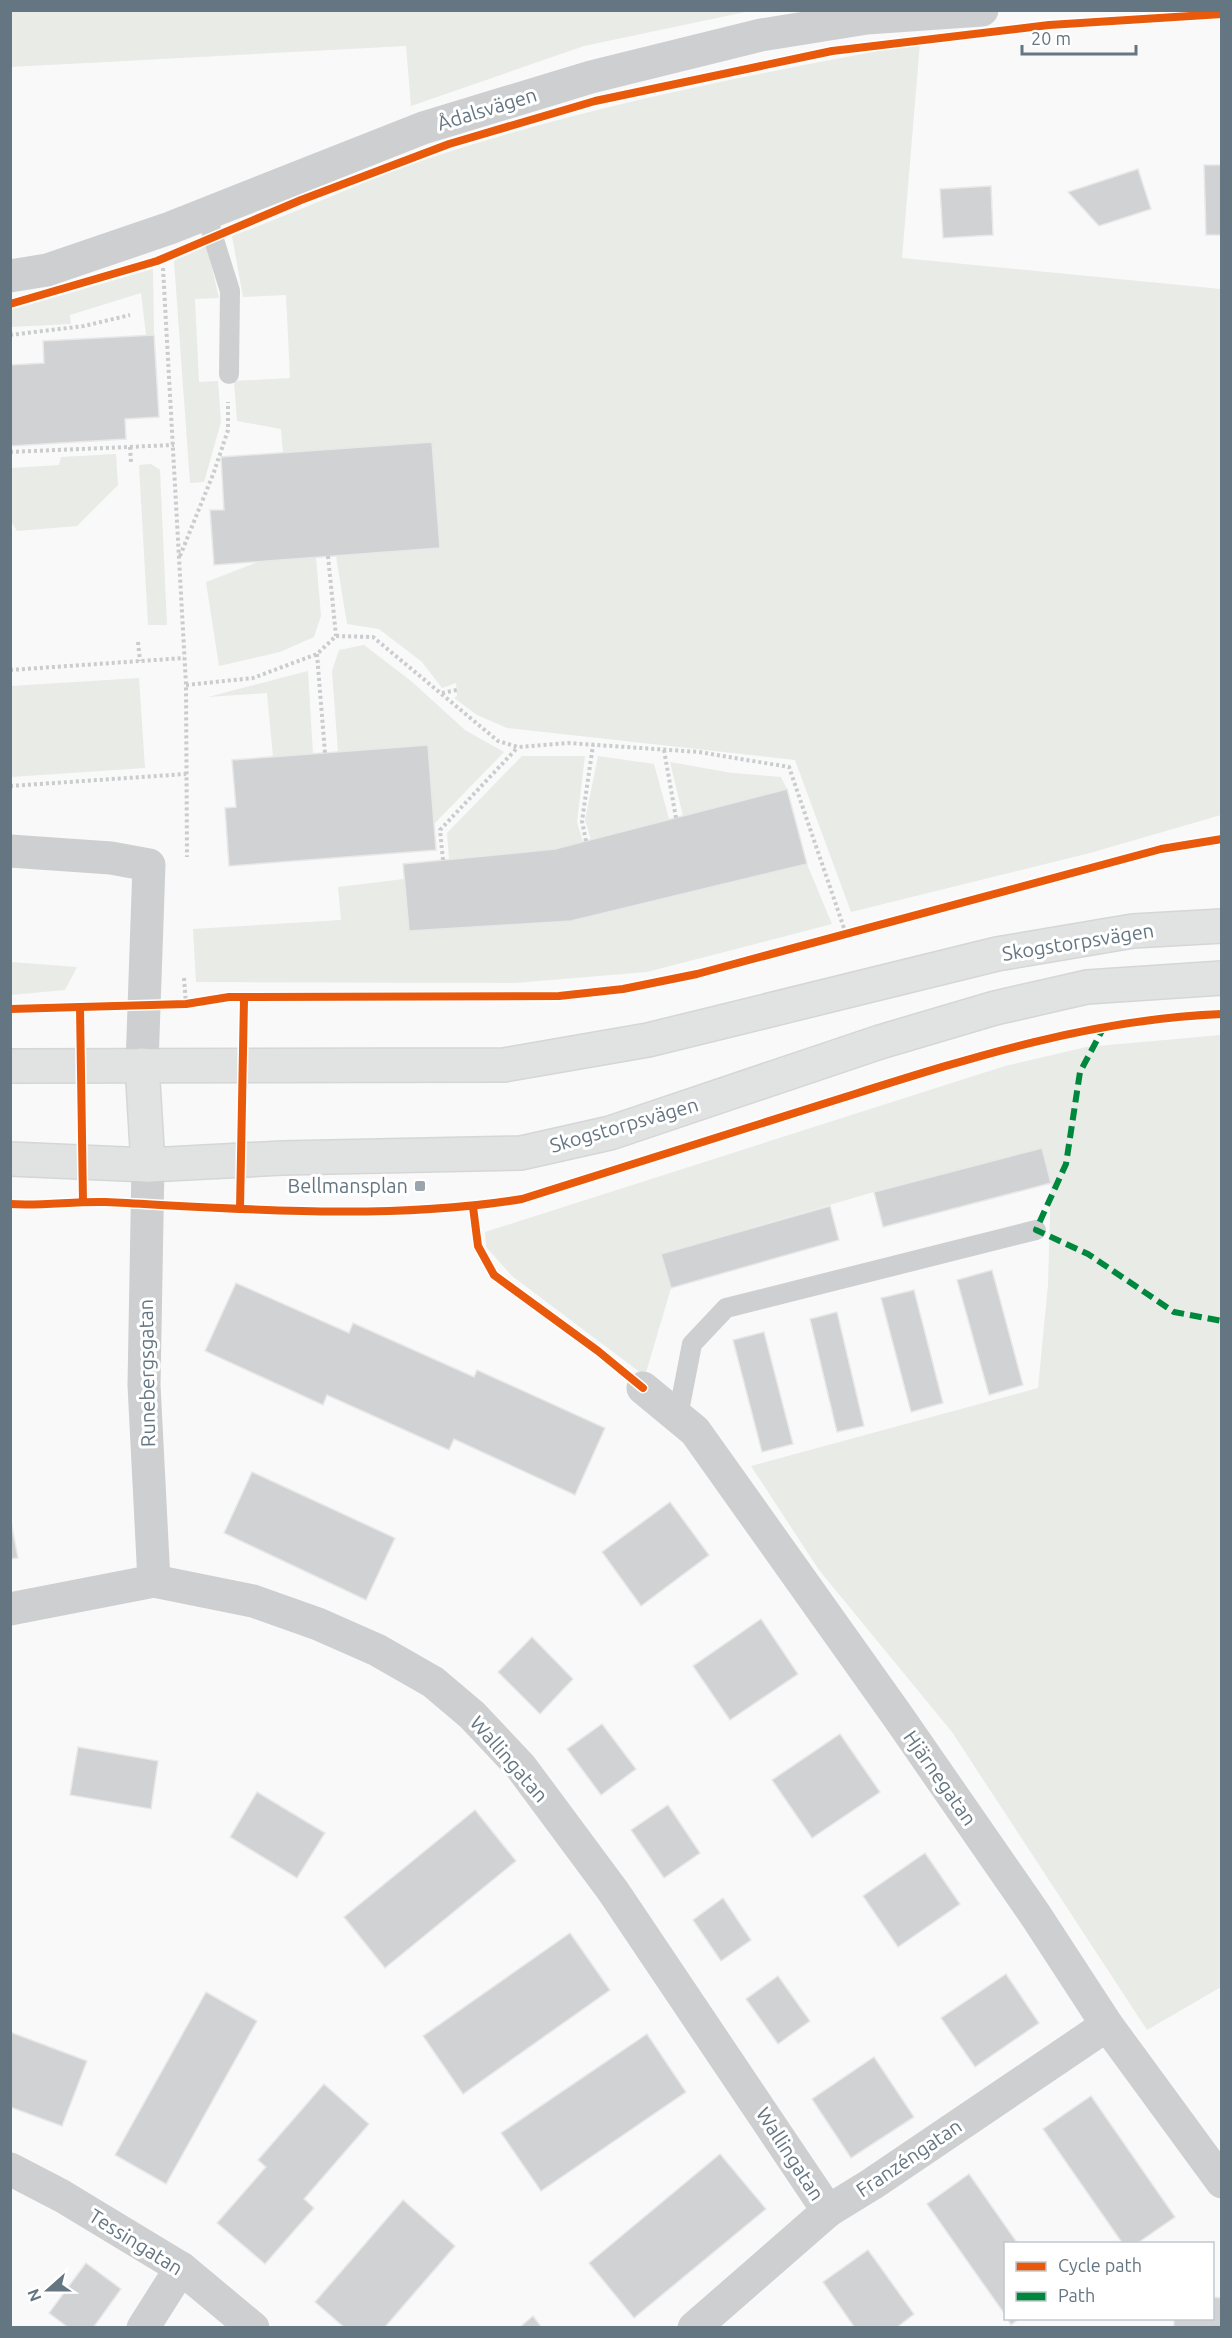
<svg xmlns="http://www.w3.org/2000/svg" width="1232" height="2338" viewBox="0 0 1232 2338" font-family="Ubuntu,sans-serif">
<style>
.green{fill:#e8ebe6}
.building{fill:#d0d2d3;stroke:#e8e8e8;stroke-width:1.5}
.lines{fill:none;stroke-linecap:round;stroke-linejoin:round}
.secondary-casing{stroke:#d5d6d7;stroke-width:36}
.path{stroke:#cbcccd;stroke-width:4;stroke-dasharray:3 3;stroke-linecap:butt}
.lane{stroke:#cecfd0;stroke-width:20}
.street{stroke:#cecfd0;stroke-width:33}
.secondary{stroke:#e1e2e2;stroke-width:33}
.quiet{stroke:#00873e;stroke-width:6;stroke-dasharray:12 6;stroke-linecap:butt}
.cycleway-casing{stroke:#fff;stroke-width:11}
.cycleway{stroke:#e8590c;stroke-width:8}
.poi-dot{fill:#99a4ac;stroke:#fff;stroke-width:2}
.labels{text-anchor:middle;stroke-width:6;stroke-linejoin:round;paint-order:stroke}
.street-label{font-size:20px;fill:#657683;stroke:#fff}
.poi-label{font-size:20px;fill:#657683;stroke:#fff;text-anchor:end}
</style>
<rect width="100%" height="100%" fill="#f9f9f9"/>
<g class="green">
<polygon points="11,11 27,10 750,11 584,46 411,106 406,46 11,67"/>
<path d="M 920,43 L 902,258 L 1221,289 L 1221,815 L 1090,853 L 851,912 L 795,760 L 507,728 L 477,715 L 454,698 L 457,696 L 456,683 L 442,688 L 422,662 L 379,629 L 347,624 L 336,556 L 440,548 L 283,453 L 281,429 L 237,421 L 234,381 L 290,378 L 286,295 L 243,297 L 232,236 C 298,212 363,181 430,158 C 589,105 755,74 920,43 Z"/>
<polygon points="207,246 219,298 195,299 199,382 218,381 221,422 204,482 190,483 174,261"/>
<polygon points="153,269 154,335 146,335 141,293 70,315 71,324 11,327 11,310"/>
<polygon points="116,454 118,485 77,526 17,531 11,521 11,468 59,465 61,457"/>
<polygon points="151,464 160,470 167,625 148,625 139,465"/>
<polygon points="316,557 321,616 314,637 280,652 219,666 206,582 258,562"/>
<polygon points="364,645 411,681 465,730 504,752 434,824 428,745 338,752 332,671 339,650"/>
<polygon points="308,671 313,754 273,757 267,693 208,697"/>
<polygon points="139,678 145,768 11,777 11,686"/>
<polygon points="522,756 585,756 577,822 583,842 555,849 449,859 447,833"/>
<polygon points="598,756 654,764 669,819 591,840 585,820"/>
<polygon points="670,762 732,773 781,777 787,789 683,816"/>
<polygon points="807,864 832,924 647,972 515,983 196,982 193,929 341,920 338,887 404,879 409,931 571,921"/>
<polygon points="11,962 77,967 65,990 11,995"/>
<polygon points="1221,1035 1221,1987 1147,2030 952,1732 819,1570 751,1466 1038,1388 1048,1285 1051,1183 1042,1149 874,1192 661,1254 671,1288 645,1376 512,1276 486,1247 485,1232 1005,1066 1086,1047"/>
</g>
<g class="building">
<polygon points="1204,165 1222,165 1222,235 1206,235"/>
<polygon points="1138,169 1151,209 1099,226 1068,192"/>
<polygon points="991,186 993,235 943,238 940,189"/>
<polygon points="154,335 159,417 125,419 126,439 10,446 10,365 44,363 43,341"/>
<polygon points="432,442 440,548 214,565 210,510 224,510 221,457"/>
<polygon points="428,745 436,850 229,866 225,808 236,807 232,760"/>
<polygon points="787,789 807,864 571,921 409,931 403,864 555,849"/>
<polygon points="1042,1148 1051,1183 883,1227 874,1192"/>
<polygon points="830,1206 839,1240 671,1288 661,1254"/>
<polygon points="992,1270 1023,1385 989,1395 957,1280"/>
<polygon points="236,1283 349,1333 353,1323 474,1377 477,1370 605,1428 575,1495 454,1439 449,1450 327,1395 323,1405 205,1351"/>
<polygon points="914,1290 943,1403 911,1412 881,1298"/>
<polygon points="837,1312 864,1426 837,1432 810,1319"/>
<polygon points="764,1332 793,1444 762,1452 733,1340"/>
<polygon points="252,1472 395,1538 366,1600 224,1533"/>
<polygon points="670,1502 709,1555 641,1606 602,1552"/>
<polygon points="10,1517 18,1558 10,1559"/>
<polygon points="761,1619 798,1674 730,1720 693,1666"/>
<polygon points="532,1637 573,1679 540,1714 498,1672"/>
<polygon points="602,1724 636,1769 601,1795 567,1749"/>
<polygon points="840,1734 880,1792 812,1838 772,1780"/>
<polygon points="78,1747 158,1761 151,1809 70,1795"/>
<polygon points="257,1792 325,1833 297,1878 230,1837"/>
<polygon points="668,1805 700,1853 664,1878 631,1830"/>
<polygon points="475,1810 516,1861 385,1968 344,1917"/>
<polygon points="925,1853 960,1904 898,1947 863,1896"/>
<polygon points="723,1898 751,1940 721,1961 693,1920"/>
<polygon points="570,1933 610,1990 463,2094 423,2036"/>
<polygon points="1006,1974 1039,2023 975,2067 941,2018"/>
<polygon points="778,1976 810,2021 778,2044 746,1999"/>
<polygon points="206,1992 257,2021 166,2184 115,2155"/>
<polygon points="10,2032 87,2061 62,2126 10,2107"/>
<polygon points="647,2034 686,2092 541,2191 501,2133"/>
<polygon points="874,2057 914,2117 851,2158 812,2099"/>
<polygon points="324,2084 369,2124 304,2199 314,2208 265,2264 217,2223 266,2167 258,2160"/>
<polygon points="1091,2096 1175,2217 1136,2244 1123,2244 1043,2129"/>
<polygon points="720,2154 766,2209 634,2318 589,2263"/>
<polygon points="969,2174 1018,2244 1006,2244 1006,2316 927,2204"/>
<polygon points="403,2200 455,2246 384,2328 345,2328 315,2302"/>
<polygon points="868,2250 914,2314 896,2328 855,2328 823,2282"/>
<polygon points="86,2263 121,2289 93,2328 69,2328 49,2313"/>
<polygon points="1212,2297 1222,2298 1222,2328 1174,2328 1174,2318 1212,2318"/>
<polygon points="533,2316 542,2328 519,2328"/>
<polygon points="1007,2318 1020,2318 1011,2325"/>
</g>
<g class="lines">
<defs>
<g id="secondary">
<polyline points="142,1065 148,1165"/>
<polyline points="10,1066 504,1065 648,1040 997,954 1133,931 1222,926"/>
<polyline points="10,1159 148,1165 282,1158 521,1153 610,1133 880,1042 995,1008 1087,987 1222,978"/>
</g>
</defs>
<use href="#secondary" class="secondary-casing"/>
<g class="path">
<polyline points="163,268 186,685 187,857"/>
<polyline points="10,335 84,326 130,315"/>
<polyline points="130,447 131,463"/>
<polyline points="10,452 174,445"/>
<polyline points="180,556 214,472 228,430 228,402"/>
<polyline points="328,556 336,636"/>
<polyline points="138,642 140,661"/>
<polyline points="317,654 325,753"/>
<polyline points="10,670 184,658"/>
<polyline points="186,685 253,678 317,654 336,636 373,637 498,741 518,747 568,743 699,752 789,767 846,934"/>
<polyline points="442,693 457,690"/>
<polyline points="664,750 676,818"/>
<polyline points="10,786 186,774"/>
<polyline points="586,841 582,821 593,745"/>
<polyline points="443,860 440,830 518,747"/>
<polyline points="184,978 186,1004"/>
</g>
<g class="lane">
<polyline points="206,214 230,291 229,374"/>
<polyline points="678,1416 692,1344 726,1308 1036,1230"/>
</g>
<g class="street">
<polyline points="10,276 47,270 170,228 423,128 591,77 761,35 867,18 982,10"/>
<polyline points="10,851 111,858 149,865 142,1065"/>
<polyline points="148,1165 144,1385 154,1581"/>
<polyline points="643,1388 695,1431 899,1718 1036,1916 1107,2025 1222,2182"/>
<polyline points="10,1609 154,1581 253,1601 318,1624 377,1650 433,1682 472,1715 521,1767 613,1891 828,2211"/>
<polyline points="10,2169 62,2196 181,2268 253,2328"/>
<polyline points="143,2328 181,2268"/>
<polyline points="694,2328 828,2211 872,2184 1107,2025"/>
</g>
<use href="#secondary" class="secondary"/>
<polyline class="quiet" points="1105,1025 1080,1072 1066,1164 1036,1230 1088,1254 1174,1312 1222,1321"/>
<defs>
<g id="cycleway">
<polyline points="10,304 157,261 301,200 449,144 595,101 832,51 1049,25 1222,14"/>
<polyline points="80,1007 83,1202"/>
<polyline points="10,1009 186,1004 229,997 559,996 623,989 697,974 1161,849 1222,839"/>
<path d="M 10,1204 C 43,1206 74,1201 106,1202 C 243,1209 386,1221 522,1199 C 628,1165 735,1132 842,1098 C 966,1059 1090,1019 1222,1014"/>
<polyline points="473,1207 478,1246 494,1275 598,1351 643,1388"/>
<polyline points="240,1209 244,998"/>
</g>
</defs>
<use href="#cycleway" class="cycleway-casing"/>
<use href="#cycleway" class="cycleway"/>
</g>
<rect class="poi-dot" x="414" y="1180" width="12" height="12" rx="3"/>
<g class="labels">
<g class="street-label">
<text transform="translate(487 109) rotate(-17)" y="7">Ådalsvägen</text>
<text transform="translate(1078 942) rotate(-9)" y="7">Skogstorpsvägen</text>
<text transform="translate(624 1125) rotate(-16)" y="7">Skogstorpsvägen</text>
<text transform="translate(147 1373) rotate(-91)" y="7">Runebergsgatan</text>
<text transform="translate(509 1759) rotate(49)" y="7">Wallingatan</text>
<text transform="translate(940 1778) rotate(55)" y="7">Hjärnegatan</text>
<text transform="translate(790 2154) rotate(57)" y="7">Wallingatan</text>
<text transform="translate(909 2158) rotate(-34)" y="7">Franzéngatan</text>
<text transform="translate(136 2242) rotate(32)" y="7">Tessingatan</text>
</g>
<g class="poi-label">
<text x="408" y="1193">Bellmansplan</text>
</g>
</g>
<rect width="1232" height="2338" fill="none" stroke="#657683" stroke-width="24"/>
<rect x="1004" y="2242" width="210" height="78" fill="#ffffff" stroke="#c1c8cd" stroke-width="1.5"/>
<rect x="1016" y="2262" width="30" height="9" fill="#e8590c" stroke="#c1c8cd" stroke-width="1.5"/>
<text x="1058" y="2272" font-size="18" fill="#657683">Cycle path</text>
<rect x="1016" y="2292" width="30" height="9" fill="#00873e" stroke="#c1c8cd" stroke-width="1.5"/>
<text x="1058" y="2302" font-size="18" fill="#657683">Path</text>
<g transform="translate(48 2290) rotate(249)" stroke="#ffffff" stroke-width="4.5" paint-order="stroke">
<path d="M0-4.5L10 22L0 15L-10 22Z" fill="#657683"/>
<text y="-9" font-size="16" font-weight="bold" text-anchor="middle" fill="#657683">N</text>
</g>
<path d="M1022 45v9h114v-9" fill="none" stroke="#657683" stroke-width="3"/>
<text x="1031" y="45" font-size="18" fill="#657683" stroke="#ffffff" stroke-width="4.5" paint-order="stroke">20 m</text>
</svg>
